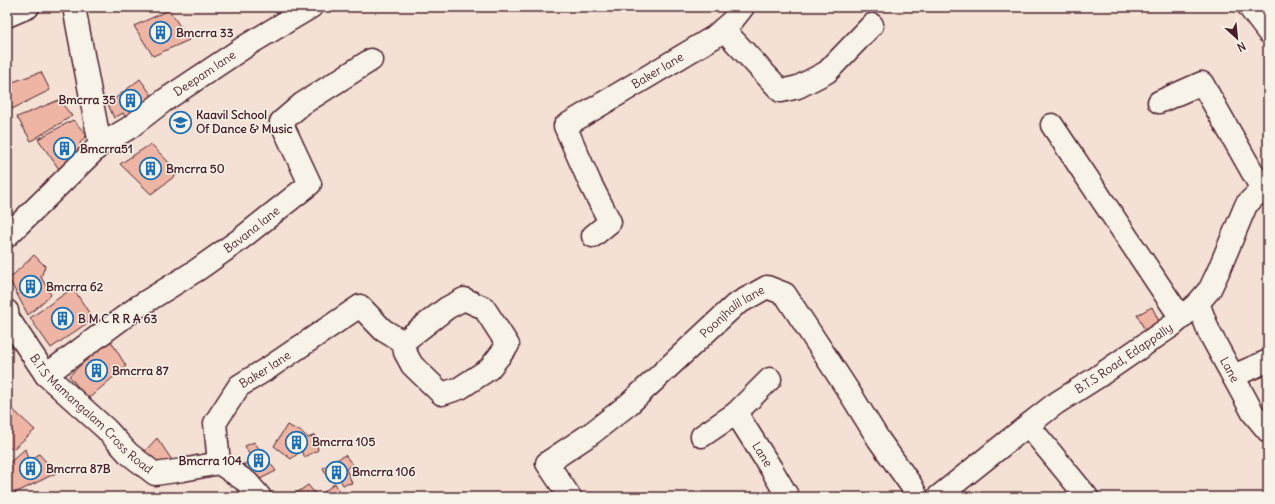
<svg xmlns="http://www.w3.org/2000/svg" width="1275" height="504" viewBox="0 0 1275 504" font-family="Delius,sans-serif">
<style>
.building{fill:#eeb5a5;stroke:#4a1f2b}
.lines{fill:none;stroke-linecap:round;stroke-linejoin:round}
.minor-casing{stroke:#4a1f2b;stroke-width:25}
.minor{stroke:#f7f3e8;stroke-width:22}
.labels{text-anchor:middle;stroke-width:3;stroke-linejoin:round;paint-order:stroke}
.poi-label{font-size:12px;font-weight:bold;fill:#4a1f2b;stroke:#f7f3e8;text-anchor:start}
.street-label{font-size:12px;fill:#4a1f2b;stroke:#f7f3e8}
</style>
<rect width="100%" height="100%" fill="#f4e0d4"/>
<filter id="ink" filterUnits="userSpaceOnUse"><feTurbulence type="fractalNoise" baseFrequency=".025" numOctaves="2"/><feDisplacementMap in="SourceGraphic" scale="8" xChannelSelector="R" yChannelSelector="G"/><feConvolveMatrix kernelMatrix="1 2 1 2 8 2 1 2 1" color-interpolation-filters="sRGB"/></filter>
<g filter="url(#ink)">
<g class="building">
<polygon points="169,10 189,40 153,56 134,26"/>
<polygon points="41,72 50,90 12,109 7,102 7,84"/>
<polygon points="140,79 153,97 129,123 123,113 114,118 108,104"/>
<polygon points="59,100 72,116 31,141 17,117"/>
<polygon points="73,120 87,135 80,143 86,155 61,172 38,139"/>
<polygon points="151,144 179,173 151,194 120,164"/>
<polygon points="34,255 45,266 41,277 51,295 28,315 9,279"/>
<polygon points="73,288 93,319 51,348 30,318"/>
<polygon points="1152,307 1163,329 1149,338 1137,315"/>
<polygon points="109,338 126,366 88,399 69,376"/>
<polygon points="9,406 35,430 13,449 7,447 7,407"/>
<polygon points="287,425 302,432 308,438 315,435 318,450 305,457 301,451 291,459 274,446"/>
<polygon points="157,438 172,460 158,468 145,451"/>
<polygon points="254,442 276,471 260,479 242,476 232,466 245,464 251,458 245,446"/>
<polygon points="25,449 29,462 39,454 56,473 7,497 7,465"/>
<polygon points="345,455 352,464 346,469 352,483 343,485 337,474 330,481 323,468"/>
<polygon points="335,483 342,497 326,497 323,493"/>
<polygon points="308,485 318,497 297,497 295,494"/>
</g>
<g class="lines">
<defs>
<g id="minor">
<polyline points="1249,7 1268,32"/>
<polyline points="7,16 28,7"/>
<polyline points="723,29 781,91 798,87 827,72 872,25"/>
<polyline points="1159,102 1202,83 1262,189"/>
<polyline points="1052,125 1181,318"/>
<path id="s1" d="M 100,145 L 129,128 L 165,100 L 249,44 L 311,7"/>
<polyline points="7,236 100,145 74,7"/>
<path id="s2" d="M 593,236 L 610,222 L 590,183 L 565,126 L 714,37 L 732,21 L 743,7"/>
<path id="s3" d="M 1198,303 L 1209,332 L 1253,413 L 1268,431"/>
<path id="s4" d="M 7,311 L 8,318 L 46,375 L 106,429 L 128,453 L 155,474 L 183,470 L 219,463 L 247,482 L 260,497"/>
<path id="s5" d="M 46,375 L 139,306 L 197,270 L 238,241 L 310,184 L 281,122 L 302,104 L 371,60"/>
<polyline points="1233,376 1268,361"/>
<path id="s6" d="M 736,413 L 772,470 L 788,497"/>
<polyline points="1028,425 1087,497"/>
<polyline points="702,436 736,413 770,379"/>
<path id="s7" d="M 219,463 L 215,423 L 239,386 L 270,367 L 360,306 L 383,330 L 403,342 L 447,308 L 464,299 L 484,308 L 508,345 L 489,369 L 460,388 L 442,394 L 412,365 L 405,352 L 403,342"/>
<path id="s8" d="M 570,497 L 547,463 L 592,433 L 629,404 L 735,305 L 767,287 L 785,294 L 853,398 L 879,440 L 911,485 L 917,497"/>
<path id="s9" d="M 938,497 L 1028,425 L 1055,404 L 1096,378 L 1173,325 L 1198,303 L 1210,289 L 1218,272 L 1246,205 L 1262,189 L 1268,185"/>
</g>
</defs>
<use href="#minor" class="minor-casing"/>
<use href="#minor" class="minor"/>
</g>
</g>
<defs>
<symbol id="building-ring" viewBox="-11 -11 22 22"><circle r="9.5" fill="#f7f3e8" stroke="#1f6fb2" stroke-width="1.5"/><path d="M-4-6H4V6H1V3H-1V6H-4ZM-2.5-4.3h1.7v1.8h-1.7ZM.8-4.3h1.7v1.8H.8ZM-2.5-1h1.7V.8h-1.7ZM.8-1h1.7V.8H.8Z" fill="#1f6fb2"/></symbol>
<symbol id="school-ring" viewBox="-11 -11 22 22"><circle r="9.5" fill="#f7f3e8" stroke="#1f6fb2" stroke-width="1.5"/><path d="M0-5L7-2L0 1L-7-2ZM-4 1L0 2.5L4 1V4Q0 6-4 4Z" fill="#1f6fb2"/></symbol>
</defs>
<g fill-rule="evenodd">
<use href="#building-ring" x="148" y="20" width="25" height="25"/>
<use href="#building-ring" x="118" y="88" width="25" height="25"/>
<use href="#school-ring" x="168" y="110" width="25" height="25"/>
<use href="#building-ring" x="52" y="136" width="25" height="25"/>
<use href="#building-ring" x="138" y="156" width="25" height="25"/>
<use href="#building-ring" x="18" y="274" width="25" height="25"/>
<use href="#building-ring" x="50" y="306" width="25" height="25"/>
<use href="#building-ring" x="84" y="358" width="25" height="25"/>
<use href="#building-ring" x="284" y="430" width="25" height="25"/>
<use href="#building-ring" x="246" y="448" width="25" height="25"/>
<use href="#building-ring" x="18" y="456" width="25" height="25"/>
<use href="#building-ring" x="324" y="460" width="25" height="25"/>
</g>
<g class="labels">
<g class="poi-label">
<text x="176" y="37">Bmcrra 33</text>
<text x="116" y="104" text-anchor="end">Bmcrra 35</text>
<text x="196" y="119">Kaavil School<tspan x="196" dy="14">Of Dance &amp; Music</tspan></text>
<text x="80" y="153">Bmcrra51</text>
<text x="166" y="173">Bmcrra 50</text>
<text x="46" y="291">Bmcrra 62</text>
<text x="78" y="323">B M C R R A 63</text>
<text x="112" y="375">Bmcrra 87</text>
<text x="312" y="446">Bmcrra 105</text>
<text x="242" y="465" text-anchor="end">Bmcrra 104</text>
<text x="46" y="473">Bmcrra 87B</text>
<text x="352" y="476">Bmcrra 106</text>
</g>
<g class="street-label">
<text dy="4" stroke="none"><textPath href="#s2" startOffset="236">Baker lane</textPath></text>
<text dy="4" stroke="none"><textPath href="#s1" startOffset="127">Deepam lane</textPath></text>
<text dy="4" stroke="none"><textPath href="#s5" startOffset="252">Bavana lane</textPath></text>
<text dy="4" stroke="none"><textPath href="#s8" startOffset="281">Poonjhalil lane</textPath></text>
<text dy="4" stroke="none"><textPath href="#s9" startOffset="232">B.T.S Road, Edappally</textPath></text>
<text dy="4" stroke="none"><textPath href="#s3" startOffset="74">Lane</textPath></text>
<text dy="4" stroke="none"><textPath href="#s7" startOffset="115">Baker lane</textPath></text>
<text dy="4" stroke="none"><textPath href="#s4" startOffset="135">B.T.S Mamangalam Cross Road</textPath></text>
<text dy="4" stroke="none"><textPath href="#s6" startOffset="49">Lane</textPath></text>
</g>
</g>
<rect width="1275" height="504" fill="none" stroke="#f7f3e8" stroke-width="24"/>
<rect x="12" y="12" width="1251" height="480" fill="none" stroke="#4a1f2b" stroke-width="1.5" filter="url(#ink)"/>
<g transform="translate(1237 38) rotate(153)" stroke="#f7f3e8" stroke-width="3" paint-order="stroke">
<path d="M0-3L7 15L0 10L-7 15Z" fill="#4a1f2b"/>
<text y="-6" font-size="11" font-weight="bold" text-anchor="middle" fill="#4a1f2b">N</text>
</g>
</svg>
